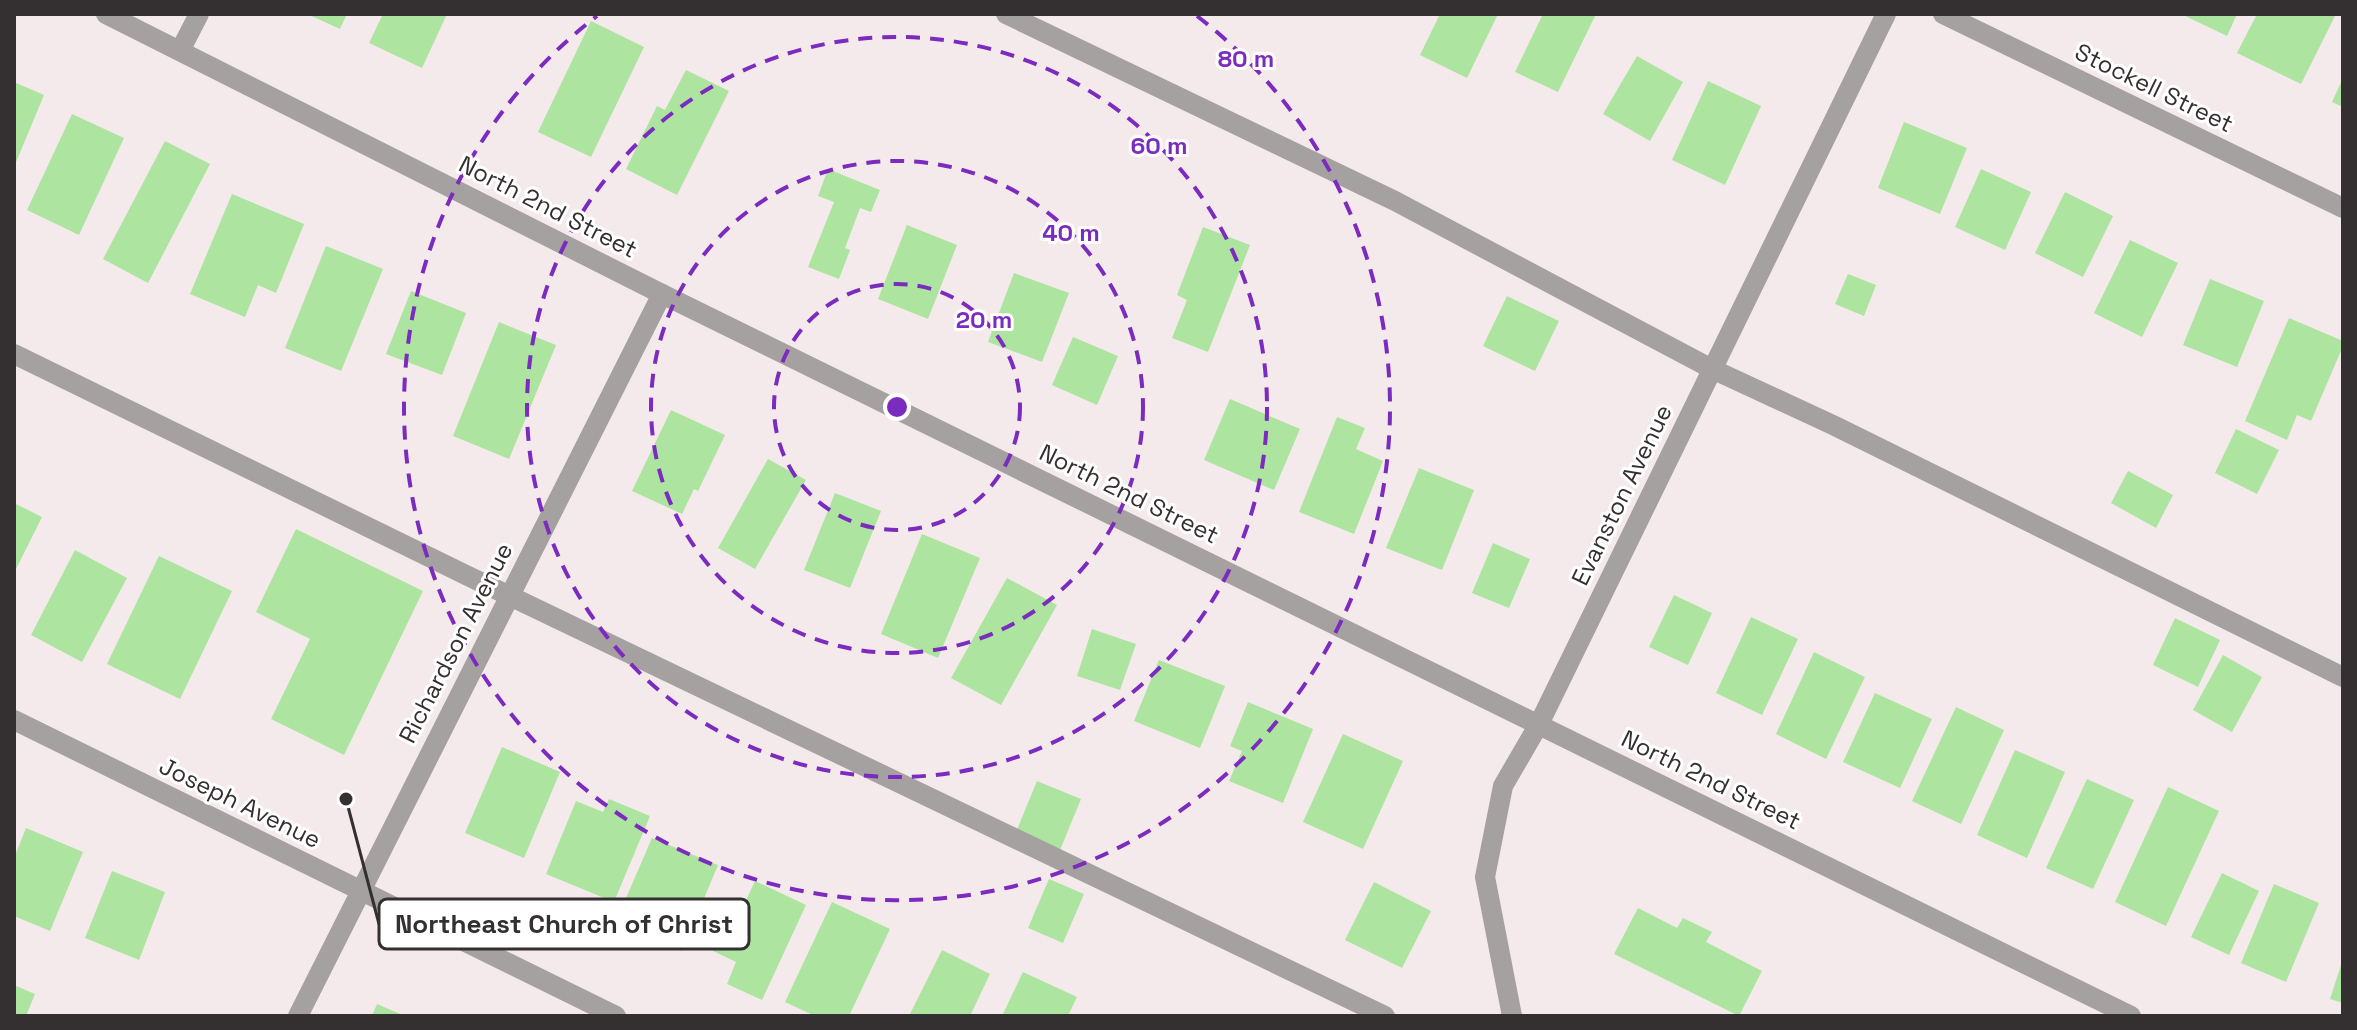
<svg xmlns="http://www.w3.org/2000/svg" width="2357" height="1030" viewBox="0 0 2357 1030" font-family="'Space Grotesk',sans-serif">
<style>
.building{fill:#ade4a0}
.lines{fill:none;stroke-linecap:round;stroke-linejoin:round}
.minor{stroke:#a5a1a1;stroke-width:20}
.ring{fill:none;stroke:#7b2cbf;stroke-width:4;stroke-dasharray:14 10}
.labels{text-anchor:middle;stroke-width:6;stroke-linejoin:round;paint-order:stroke}
.street-label{font-size:24px;fill:#342f30;stroke:#fff}
.centre{fill:#7b2cbf;stroke:#fff;stroke-width:4}
.ring-label{font-size:24px;text-anchor:middle;font-weight:bold;fill:#7b2cbf;stroke:#fff;stroke-width:6;stroke-linejoin:round;paint-order:stroke}
.leader{fill:none;stroke:#342f30;stroke-width:3}
.callout-dot{fill:#342f30;stroke:#fff;stroke-width:3}
.callout{fill:#fff;stroke:#342f30;stroke-width:3}
.callout-label{font-size:26px;text-anchor:middle;font-weight:bold;fill:#342f30}
</style>
<rect width="100%" height="100%" fill="#f5eaeb"/>
<g class="building">
<polygon points="307,14 347,14 340,29"/>
<polygon points="383,14 447,14 422,68 369,43"/>
<polygon points="1440,14 1498,14 1467,78 1420,55"/>
<polygon points="1543,14 1596,14 1558,92 1515,72"/>
<polygon points="2181,14 2237,14 2227,36"/>
<polygon points="2257,14 2336,14 2301,84 2237,53"/>
<polygon points="591,21 644,47 591,157 538,132"/>
<polygon points="1637,56 1683,82 1650,141 1603,114"/>
<polygon points="686,70 729,91 677,195 626,169 657,106 665,110"/>
<polygon points="2343,78 2343,107 2332,102"/>
<polygon points="1708,81 1761,106 1725,185 1672,160"/>
<polygon points="14,82 44,95 14,167"/>
<polygon points="72,114 124,138 79,235 27,210"/>
<polygon points="1904,122 1967,148 1940,214 1878,188"/>
<polygon points="165,141 210,164 148,283 103,259"/>
<polygon points="828,169 880,190 871,212 860,208 845,248 850,250 839,279 808,267 834,202 818,196"/>
<polygon points="1981,169 2031,192 2005,250 1955,227"/>
<polygon points="2065,192 2113,216 2083,277 2035,253"/>
<polygon points="232,194 304,224 276,293 258,285 245,317 190,294"/>
<polygon points="907,225 957,245 928,319 878,299"/>
<polygon points="1203,227 1250,245 1208,352 1172,338 1187,300 1177,295"/>
<polygon points="2130,240 2178,263 2142,337 2094,313"/>
<polygon points="326,246 383,269 341,371 285,348"/>
<polygon points="1014,273 1069,293 1042,362 988,342"/>
<polygon points="1848,274 1876,285 1864,316 1835,304"/>
<polygon points="2210,279 2264,301 2237,367 2183,345"/>
<polygon points="411,291 466,313 442,375 386,354"/>
<polygon points="1507,296 1559,321 1535,371 1483,346"/>
<polygon points="2289,318 2343,341 2343,346 2311,421 2297,415 2287,440 2245,421"/>
<polygon points="499,322 556,345 509,459 453,436"/>
<polygon points="1073,337 1118,356 1097,405 1052,385"/>
<polygon points="1230,399 1300,429 1274,490 1204,460"/>
<polygon points="671,410 725,435 698,491 694,489 682,514 632,491"/>
<polygon points="1337,417 1365,428 1356,449 1383,461 1354,534 1299,512"/>
<polygon points="2236,429 2279,450 2257,494 2215,473"/>
<polygon points="768,459 806,480 755,569 718,548"/>
<polygon points="1419,468 1474,490 1442,570 1386,548"/>
<polygon points="2128,471 2173,495 2156,528 2111,503"/>
<polygon points="835,493 881,511 850,588 804,570"/>
<polygon points="14,503 42,517 14,573"/>
<polygon points="296,529 423,591 344,755 271,719 310,639 256,612"/>
<polygon points="922,534 980,558 938,658 881,634"/>
<polygon points="1493,543 1530,559 1509,608 1472,593"/>
<polygon points="75,550 127,578 82,662 31,635"/>
<polygon points="159,556 232,591 180,699 107,664"/>
<polygon points="1007,578 1057,605 1001,705 951,678"/>
<polygon points="1674,595 1712,613 1688,665 1649,647"/>
<polygon points="1751,617 1798,639 1762,715 1716,693"/>
<polygon points="2175,618 2220,640 2198,687 2153,665"/>
<polygon points="1092,629 1136,644 1120,690 1077,676"/>
<polygon points="1814,652 1865,677 1826,759 1776,734"/>
<polygon points="2223,655 2262,677 2232,732 2193,710"/>
<polygon points="1159,660 1225,686 1200,748 1134,721"/>
<polygon points="1875,693 1932,719 1900,788 1843,762"/>
<polygon points="1248,702 1313,729 1283,803 1229,781 1242,751 1230,746"/>
<polygon points="1956,707 2004,730 1961,824 1912,801"/>
<polygon points="1343,734 1403,761 1363,849 1303,822"/>
<polygon points="502,747 560,772 524,858 465,833"/>
<polygon points="2015,750 2065,772 2027,858 1977,835"/>
<polygon points="2087,779 2134,800 2093,889 2046,868"/>
<polygon points="1037,781 1081,799 1060,850 1016,832"/>
<polygon points="2168,787 2219,811 2166,926 2115,902"/>
<polygon points="609,799 650,816 614,902 546,874 576,801 603,812"/>
<polygon points="26,828 83,852 50,931 14,916 14,858"/>
<polygon points="652,838 718,865 682,951 639,934 647,915 623,905"/>
<polygon points="112,871 165,892 139,960 85,938"/>
<polygon points="2222,873 2259,891 2229,955 2191,937"/>
<polygon points="1049,879 1084,894 1063,943 1028,928"/>
<polygon points="755,881 806,905 762,1000 727,984 736,962 713,951 722,931 730,935"/>
<polygon points="1374,882 1431,911 1402,968 1345,940"/>
<polygon points="2274,884 2319,903 2286,982 2241,963"/>
<polygon points="832,902 890,929 849,1016 815,1016 785,1002"/>
<polygon points="1638,908 1677,928 1683,918 1712,932 1706,942 1762,971 1739,1016 1614,954"/>
<polygon points="942,950 990,974 970,1016 909,1016"/>
<polygon points="2343,959 2343,1003 2330,999"/>
<polygon points="1023,972 1077,997 1068,1016 1002,1016"/>
<polygon points="14,985 35,994 26,1016 14,1016"/>
<polygon points="377,1004 405,1016 372,1016"/>
</g>
<g class="lines">
<g class="minor">
<polyline points="106,14 662,294 2131,1016"/>
<polyline points="1006,14 1395,201 1712,369 1835,426 2343,677"/>
<polyline points="1943,14 2343,208"/>
<polyline points="181,49 199,14"/>
<polyline points="14,354 468,576 1385,1016"/>
<polyline points="14,720 616,1016"/>
<polyline points="298,1016 662,294"/>
<polyline points="1512,1016 1485,877 1503,786 1539,724 1886,14"/>
</g>
</g>
<g class="ring">
<circle cx="897" cy="407" r="123"/>
<circle cx="897" cy="407" r="246"/>
<circle cx="897" cy="407" r="370"/>
<path d="M1197 16A493 493 0 1 1 597 16"/>
</g>
<g class="labels">
<g class="street-label">
<text transform="translate(2154 88) rotate(26)" y="8">Stockell Street</text>
<text transform="translate(548 207) rotate(27)" y="8">North 2nd Street</text>
<text transform="translate(1129 494) rotate(26)" y="8">North 2nd Street</text>
<text transform="translate(1622 495) rotate(-64)" y="8">Evanston Avenue</text>
<text transform="translate(456 643) rotate(-63)" y="8">Richardson Avenue</text>
<text transform="translate(1711 780) rotate(26)" y="8">North 2nd Street</text>
<text transform="translate(240 803) rotate(26)" y="8">Joseph Avenue</text>
</g>
</g>
<circle cx="897" cy="407" r="12" class="centre"/>
<g class="ring-label">
<text x="1246" y="67">80 m</text>
<text x="1159" y="154">60 m</text>
<text x="1071" y="241">40 m</text>
<text x="984" y="328">20 m</text>
</g>
<path class="leader" d="M346 799L379 924"/>
<circle class="callout-dot" cx="346" cy="799" r="8"/>
<rect class="callout" x="379" y="899" width="370" height="50" rx="8"/>
<g class="callout-label">
<text x="564" y="933">Northeast Church of Christ</text>
</g>
<rect width="2357" height="1030" fill="none" stroke="#342f30" stroke-width="32"/>
</svg>
